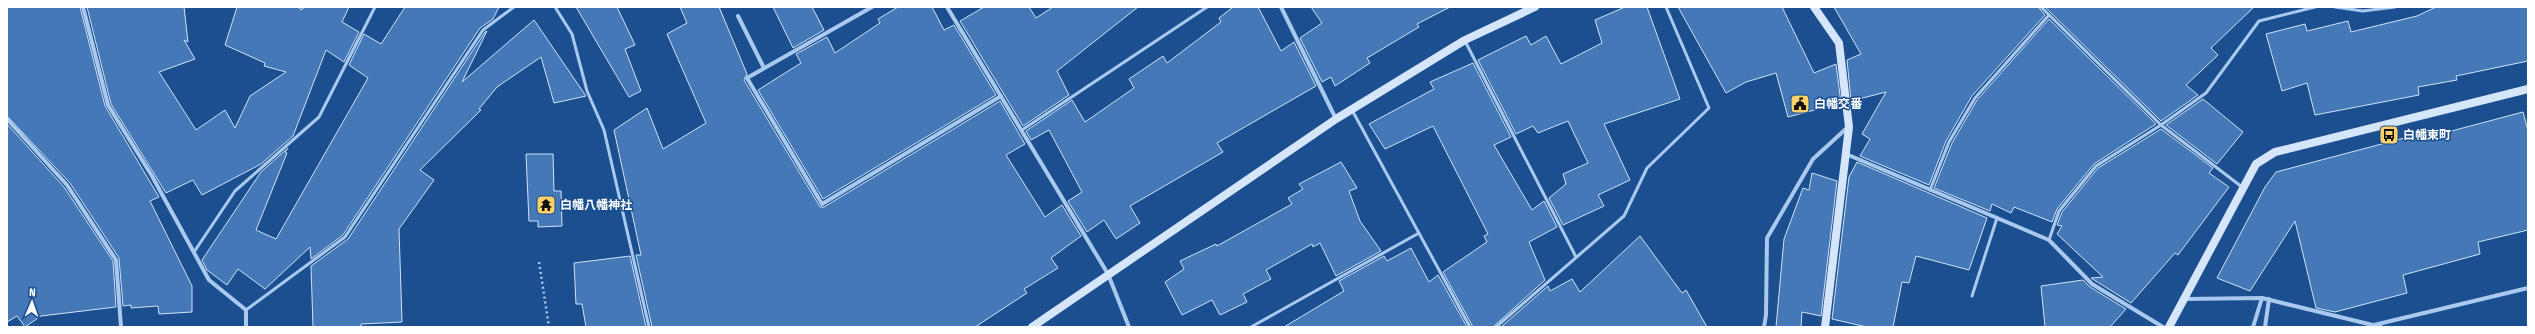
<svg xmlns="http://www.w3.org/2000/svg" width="2535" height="334" viewBox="0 0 2535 334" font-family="'Fira Sans Condensed','Noto Sans JP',sans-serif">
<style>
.building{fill:#4478b7;stroke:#cfe3fa}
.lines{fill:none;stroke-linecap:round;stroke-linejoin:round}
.path{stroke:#a9c9ee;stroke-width:2.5;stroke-dasharray:2 3;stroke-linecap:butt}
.lane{stroke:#a9c9ee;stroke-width:3}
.street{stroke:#a9c9ee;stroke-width:4}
.secondary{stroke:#d6e6fa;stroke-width:8}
.labels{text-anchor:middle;stroke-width:3;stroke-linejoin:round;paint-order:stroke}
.poi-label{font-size:12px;font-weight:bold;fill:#fff;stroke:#1b4f8f;text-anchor:start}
</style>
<rect width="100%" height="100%" fill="#1b4f8f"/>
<g class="building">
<polygon points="7,7 80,7 105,106 159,197 150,201 192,286 192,312 159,314 158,306 131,308 131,305 123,306 119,258 70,183 7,116"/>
<polygon points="87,7 184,7 188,42 184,40 195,59 159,72 196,130 225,110 235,128 250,96 286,72 264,66 265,63 225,45 237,7 298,7 301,10 305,7 349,7 342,22 359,32 344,62 326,50 293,136 261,164 202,195 193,180 166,193 111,104"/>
<polygon points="405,7 499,7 493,19 480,28 343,235 311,259 310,247 265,289 238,269 227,285 207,270 202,260 261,172 288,148 285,152 287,153 256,230 276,239 368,78 349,65 364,34 381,44"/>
<polygon points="576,7 617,7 635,45 625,49 641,91 629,97"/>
<polygon points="680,7 719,7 747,74 744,80 820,207 824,207 1000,101 1025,144 1006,155 1045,217 1062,205 1081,236 1051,258 1058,268 1024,289 1027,293 975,327 652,327 636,255 641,255 614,130 647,108 663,149 706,123 667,34 687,23"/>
<polygon points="773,7 812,7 824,30 793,48"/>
<polygon points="898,7 932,7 944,30 954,25 996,95 823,199 758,90 801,63 796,54 827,37 835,53 880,23 878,19"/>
<polygon points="984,7 1029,7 1036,18 1053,7 1138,7 1057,71 1069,95 1023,126 960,21"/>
<polygon points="1233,7 1258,7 1281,51 1294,42 1316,86 1217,143 1223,152 1130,206 1140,223 1116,239 1104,220 1087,232 1068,201 1082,192 1049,130 1031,140 1026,131 1072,100 1085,122 1134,88 1129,79 1163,56 1167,63 1221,22 1219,18"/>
<polygon points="1311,7 1450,7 1417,24 1419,27 1367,58 1370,63 1335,86 1331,77 1322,82 1300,38 1322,23"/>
<polygon points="1625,7 1647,7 1680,99 1604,124 1630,180 1598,195 1604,206 1563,225 1549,198 1566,184 1563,174 1588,163 1568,121 1538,133 1533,126 1516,134 1478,60 1526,36 1531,45 1546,36 1561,64 1602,43 1595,20"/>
<polygon points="1678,7 1782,7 1814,73 1836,64 1841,103 1788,117 1776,73 1746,82 1726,93"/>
<polygon points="1834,7 2038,7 2045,15 1972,96 1946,141 1929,185 1860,156 1870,139 1862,134 1886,92 1851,101 1847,60 1861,54"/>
<polygon points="2045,7 2254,7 2211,48 2218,55 2186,85 2198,95 2161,121"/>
<polygon points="2436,7 2528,7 2528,61 2456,76 2457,80 2418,87 2419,95 2315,115 2307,83 2282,91 2266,34 2305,24 2307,31 2348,21 2351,32 2417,16"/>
<polygon points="2049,19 2156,124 2094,164 2057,209 2052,222 2014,207 2011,213 1992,204 1990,211 1934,188 1952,143 1977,100"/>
<polygon points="534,20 586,96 554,103 541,57 497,87 479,109 481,110 420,170 434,180 399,229 402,322 361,324 361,327 313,327 311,266 348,239 485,32 487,31 462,82"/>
<polygon points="1473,63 1511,137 1494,145 1532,210 1544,201 1557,227 1529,242 1545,280 1493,327 1473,327 1443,272 1487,242 1484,236 1488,234 1433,126 1385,149 1369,124 1434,89 1430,82"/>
<polygon points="2203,99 2243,132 2217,164 2166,125"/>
<polygon points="2523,112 2528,131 2528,230 2478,242 2480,254 2403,275 2407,293 2335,312 2316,308 2295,221 2250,291 2217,278 2265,187 2276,172 2423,133 2424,136 2444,133"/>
<polygon points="7,124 64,187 113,261 116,307 41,316 25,327 17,316 7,322"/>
<polygon points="2161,129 2213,168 2209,173 2229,187 2178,255 2175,253 2131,303 2091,278 2103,277 2057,234 2062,226 2057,225 2062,212 2098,168"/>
<polygon points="526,154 553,154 554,191 561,191 562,226 538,227 538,221 529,221"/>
<polygon points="1341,162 1357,188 1349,191 1360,221 1381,251 1336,276 1320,243 1313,247 1312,244 1266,270 1271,279 1243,294 1247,302 1220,315 1212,300 1182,315 1165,282 1184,269 1180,261 1216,244 1217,246 1292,204 1288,198 1303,189 1299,184"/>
<polygon points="1857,162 1987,218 1969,270 1916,256 1909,283 1902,282 1893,327 1867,327 1832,319 1849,177"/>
<polygon points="1812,173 1837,181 1821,316 1802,312 1801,327 1776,327 1784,239 1803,188 1809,190"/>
<polygon points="1640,236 1682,293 1686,290 1707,327 1501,327 1548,286 1550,291 1572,279 1580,292"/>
<polygon points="1411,248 1429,282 1438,275 1467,327 1284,327 1344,291 1339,281 1384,256 1387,261"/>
<polygon points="630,256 646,327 586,327 582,304 576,304 574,263"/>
<polygon points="2083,280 2090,287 2126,309 2110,327 2045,327 2041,286"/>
</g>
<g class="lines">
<polyline class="path" points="539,262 549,327"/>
<g class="lane">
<polyline points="301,7 302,7"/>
<polyline points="555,7 572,34 587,91 604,130 649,327"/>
<polyline points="2041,7 2161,125 2242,187"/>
<polyline points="2335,7 2363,11 2395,7"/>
<polyline points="1465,41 1576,257"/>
<polyline points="1352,110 1470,327"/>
<polyline points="1022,130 1207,7"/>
<polyline points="1930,190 1949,142 1975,98 2049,15"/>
<polyline points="2049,240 2059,211 2096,166 2161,125 2206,93 2259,21 2315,7"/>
<polyline points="194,252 235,191 319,117 375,7"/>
<polyline points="1972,296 1997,218"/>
<polyline points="246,310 345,237 483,30 514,7"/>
<polyline points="1251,327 1419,233"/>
<polyline points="1496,327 1624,216 1647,168 1709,108 1666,7"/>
</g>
<g class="street">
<polyline points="83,7 108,105 152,176 209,280 246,310 246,327"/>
<polyline points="872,7 747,78 822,204 1001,96"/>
<polyline points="947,7 1108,274 1129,327"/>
<polyline points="1281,7 1336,119"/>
<polyline points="738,16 764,68"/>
<polyline points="7,119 67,185 116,260 121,327"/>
<polyline points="1846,154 2049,240 2092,284 2163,327"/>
<polyline points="2184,299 2262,298 2381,327"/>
<polyline points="2374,325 2528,288"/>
<polyline points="1764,327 1766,315 1767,238 1813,159 1848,127"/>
<polyline points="2253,327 2262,298"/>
<polyline points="2265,327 2269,299"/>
</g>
<g class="secondary">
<polyline points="1814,7 1839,43 1849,127 1825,327"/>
<polyline points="1032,327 1336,119 1465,40 1535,7"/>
<polyline points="2169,327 2256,164 2275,152 2528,89"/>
</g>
</g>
<defs>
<symbol id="civic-square" viewBox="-11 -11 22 22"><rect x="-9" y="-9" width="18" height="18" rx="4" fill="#ffd166" stroke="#1b4f8f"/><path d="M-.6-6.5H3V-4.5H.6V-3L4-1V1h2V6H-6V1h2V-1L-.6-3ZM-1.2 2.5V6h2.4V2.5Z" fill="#111"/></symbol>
<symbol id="bus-square" viewBox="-11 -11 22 22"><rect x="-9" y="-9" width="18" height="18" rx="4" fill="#ffd166" stroke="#1b4f8f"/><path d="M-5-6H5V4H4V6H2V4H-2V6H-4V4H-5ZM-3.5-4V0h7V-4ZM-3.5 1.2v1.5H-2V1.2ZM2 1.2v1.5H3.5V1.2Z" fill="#111"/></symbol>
<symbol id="temple-square" viewBox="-11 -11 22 22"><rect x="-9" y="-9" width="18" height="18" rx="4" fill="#ffd166" stroke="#1b4f8f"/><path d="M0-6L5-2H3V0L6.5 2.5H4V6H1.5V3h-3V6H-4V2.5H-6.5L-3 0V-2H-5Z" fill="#111"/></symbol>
</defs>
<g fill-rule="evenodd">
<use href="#civic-square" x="1789" y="93" width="22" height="22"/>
<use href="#bus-square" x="2378" y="124" width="22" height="22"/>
<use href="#temple-square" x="535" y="194" width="22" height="22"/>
</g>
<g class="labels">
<g class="poi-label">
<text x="1814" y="108">白幡交番</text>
<text x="2403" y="139">白幡東町</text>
<text x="560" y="209">白幡八幡神社</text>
</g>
</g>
<rect width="2535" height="334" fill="none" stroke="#ffffff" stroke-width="16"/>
<g transform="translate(32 302) rotate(2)" stroke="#1b4f8f" stroke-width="3" paint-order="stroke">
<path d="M0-3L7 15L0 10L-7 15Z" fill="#ffffff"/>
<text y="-6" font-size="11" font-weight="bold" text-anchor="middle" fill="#ffffff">N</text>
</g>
</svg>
